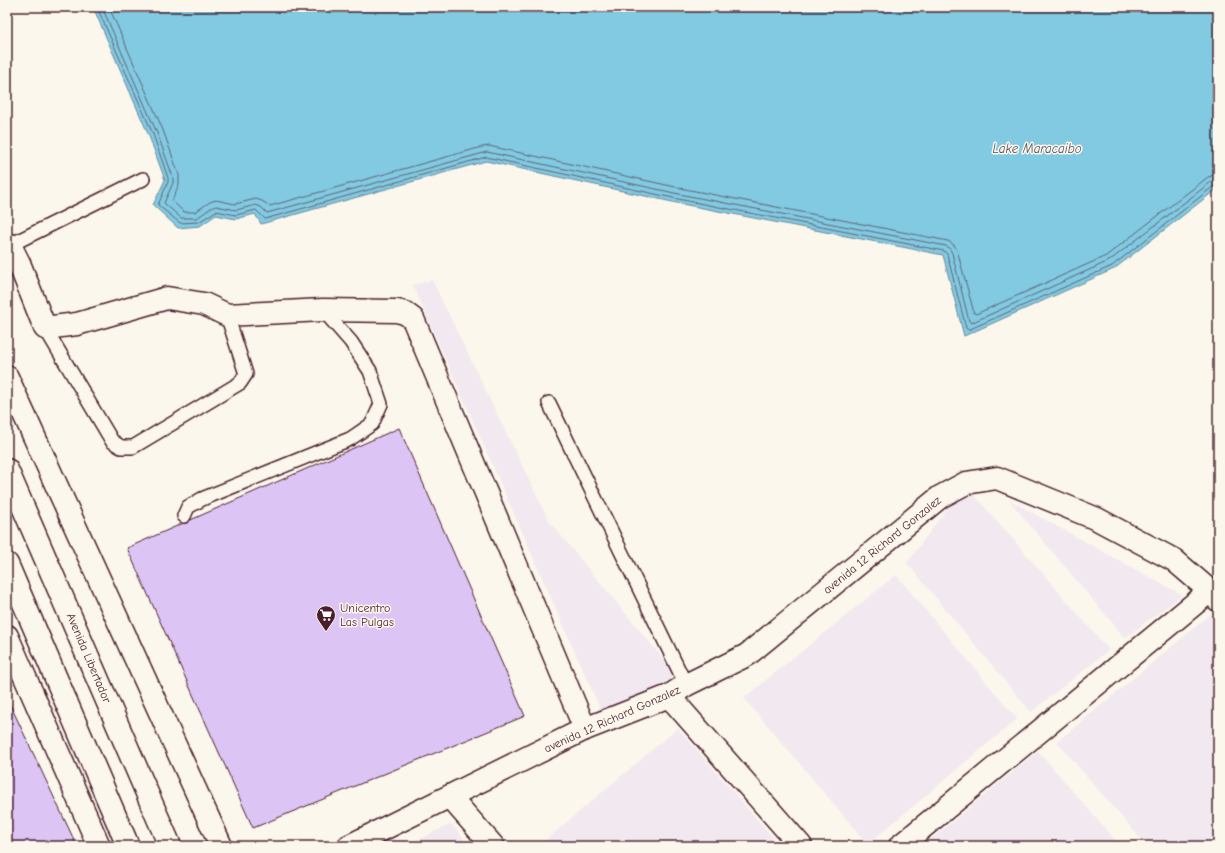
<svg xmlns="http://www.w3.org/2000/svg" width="1225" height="853" viewBox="0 0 1225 853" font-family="'Comic Neue',sans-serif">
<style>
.built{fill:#f2e8ef}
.water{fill:#81cae2;stroke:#6b8699}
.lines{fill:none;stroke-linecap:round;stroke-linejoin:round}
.shore{stroke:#606374;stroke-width:1}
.building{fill:#dcc5f5;stroke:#4a1f2b}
.lane-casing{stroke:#4a1f2b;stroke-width:16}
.street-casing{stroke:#4a1f2b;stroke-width:25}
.secondary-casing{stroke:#4a1f2b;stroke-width:25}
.lane{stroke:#fbf7ec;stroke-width:13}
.street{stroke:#fbf7ec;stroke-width:22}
.secondary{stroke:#fbf7ec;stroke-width:22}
.labels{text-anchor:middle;stroke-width:3;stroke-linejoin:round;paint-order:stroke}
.street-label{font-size:12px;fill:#4a1f2b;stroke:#fbf7ec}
.poi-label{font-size:12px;fill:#4a1f2b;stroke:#fbf7ec;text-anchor:start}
.water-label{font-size:13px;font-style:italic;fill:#5a5262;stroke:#fbf7ec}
</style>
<rect width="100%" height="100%" fill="#fbf7ec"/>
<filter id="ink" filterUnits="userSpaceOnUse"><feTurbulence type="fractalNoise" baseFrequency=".025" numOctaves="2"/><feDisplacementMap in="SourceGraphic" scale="8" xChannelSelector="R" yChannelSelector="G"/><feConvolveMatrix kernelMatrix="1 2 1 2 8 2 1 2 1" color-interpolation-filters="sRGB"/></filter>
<g filter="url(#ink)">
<g class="built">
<polygon points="432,280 549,521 678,677 602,713 413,285"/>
<polygon points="965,484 1109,650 1031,712 907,563"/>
<polygon points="1009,500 1182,595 1125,638"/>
<polygon points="896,575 1017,719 868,844 744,698"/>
<polygon points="1211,614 1218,623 1218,846 1147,846 1057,742"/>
<polygon points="678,728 780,846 539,846"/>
<polygon points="1038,751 1120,846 923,846"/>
<polygon points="451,824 470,846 405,846"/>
</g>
<polygon class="water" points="93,7 1218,7 1218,188 1114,269 964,336 943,255 677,203 486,161 261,224 255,214 236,219 216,215 200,226 178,228 153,205 165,180 149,136"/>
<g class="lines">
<g class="shore">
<polyline points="97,7 153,134 168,178 168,182 158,205 180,223 199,222 216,211 236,215 256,210 265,219 486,157 678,199 944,251 947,254 966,328 968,330 1112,266 1214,186 1218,185"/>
<polyline points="102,7 157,133 173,177 173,183 164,203 181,218 197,218 211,208 216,206 236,210 256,205 261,207 267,213 487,152 679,194 946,246 950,249 952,253 969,321 971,323 1109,261 1211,182 1218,180"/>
<polyline points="109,7 163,130 179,175 179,184 172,201 184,212 195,212 210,202 216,200 235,204 256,199 262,201 270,206 482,147 489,146 680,188 948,241 954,245 957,250 974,313 976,314 1106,256 1208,177 1218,174"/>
</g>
</g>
<g class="building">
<polygon points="399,428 525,716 253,828 127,548"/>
<polygon points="7,698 77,846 7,846"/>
</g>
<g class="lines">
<defs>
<g id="lane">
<polyline points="10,245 143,179"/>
<polyline points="45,328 112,441 121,447 133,447 240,383 246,374 227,315"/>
<polyline points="549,403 686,685"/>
<polyline points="184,516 188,507 202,499 350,439 372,424 381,404 370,371 351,342 323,310"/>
</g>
<g id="street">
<polyline points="7,246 10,245 19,263 45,328 77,324 167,298 204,304 227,315 323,310 397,311 405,313 413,319 585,729"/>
<polyline points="7,377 221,846"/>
<polyline points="7,636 99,846"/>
<polyline points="669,696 801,846"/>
<polyline points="450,797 493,846"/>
<polyline points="349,846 585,729 669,696 686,685 747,655 940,497 966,483 997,478 1097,519 1174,560 1210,591 1218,600"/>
<polyline points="900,846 1210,591"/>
</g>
<g id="secondary">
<polyline points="7,470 170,846"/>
<polyline points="7,564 128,846"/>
</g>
</defs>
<use href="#lane" class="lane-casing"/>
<use href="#street" class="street-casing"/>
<use href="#secondary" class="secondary-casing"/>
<use href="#lane" class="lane"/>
<use href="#street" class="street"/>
<use href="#secondary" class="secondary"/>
</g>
</g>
<defs>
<symbol id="supermarket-pin" viewBox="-11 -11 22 30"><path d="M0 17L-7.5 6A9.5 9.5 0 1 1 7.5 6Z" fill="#4a1f2b" stroke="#fbf7ec"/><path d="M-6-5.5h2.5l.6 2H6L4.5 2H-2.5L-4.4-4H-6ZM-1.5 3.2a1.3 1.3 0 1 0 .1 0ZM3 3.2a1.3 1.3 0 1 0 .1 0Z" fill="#fff"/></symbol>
</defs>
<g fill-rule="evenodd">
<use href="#supermarket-pin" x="315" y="604" width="22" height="30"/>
</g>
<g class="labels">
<g class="street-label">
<text transform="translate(882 545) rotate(-39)" y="4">avenida 12 Richard Gonzalez</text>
<text transform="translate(89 658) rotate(67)" y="4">Avenida Libertador</text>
<text transform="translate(612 719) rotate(-24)" y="4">avenida 12 Richard Gonzalez</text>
</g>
<g class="poi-label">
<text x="340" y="612">Unicentro<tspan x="340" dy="14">Las Pulgas</tspan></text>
</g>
<g class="water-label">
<text x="1037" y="153">Lake Maracaibo</text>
</g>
</g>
<rect width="1225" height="853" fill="none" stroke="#fbf7ec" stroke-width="24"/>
<rect x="12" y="12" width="1201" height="829" fill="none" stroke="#4a1f2b" stroke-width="1.5" filter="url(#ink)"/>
</svg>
